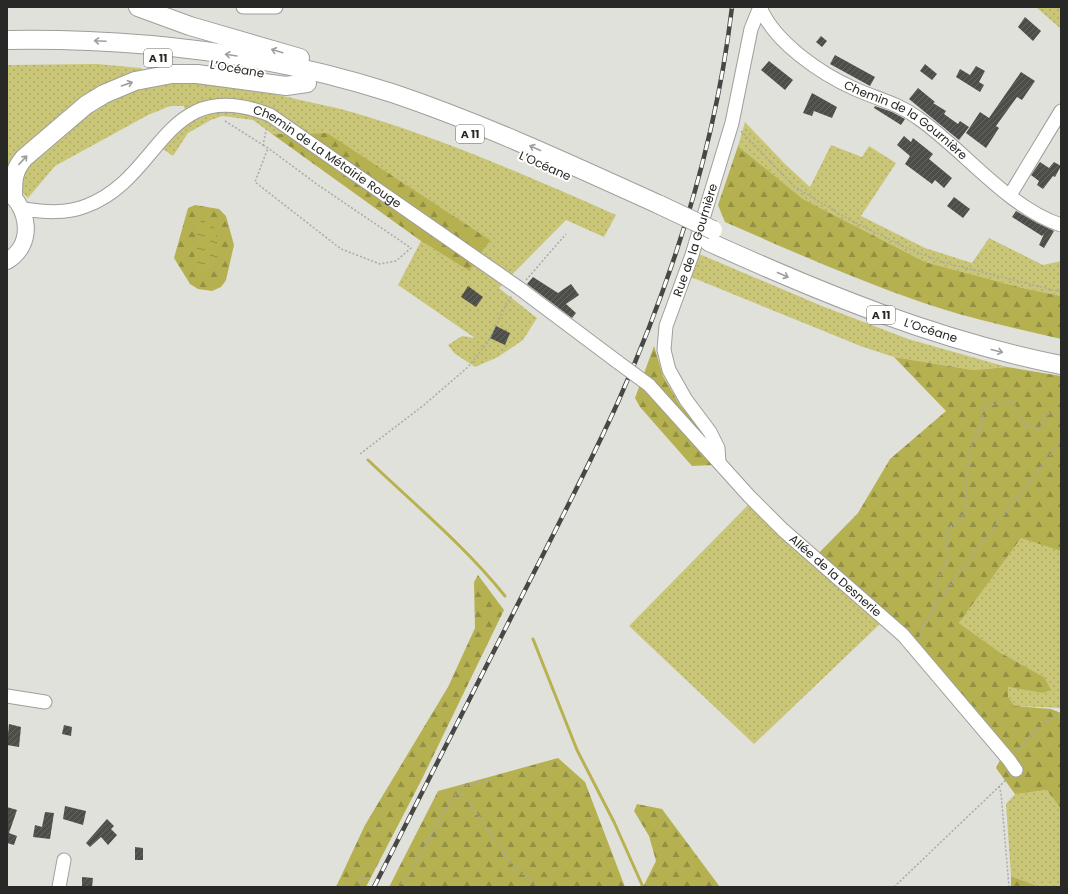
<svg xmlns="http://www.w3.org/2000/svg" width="1068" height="894" viewBox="0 0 1068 894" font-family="Poppins,sans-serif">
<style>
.grass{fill:url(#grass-dots)}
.forest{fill:url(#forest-firs)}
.water{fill:url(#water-ripples)}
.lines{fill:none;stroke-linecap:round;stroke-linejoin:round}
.stream{stroke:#b7b150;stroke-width:3}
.building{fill:url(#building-hatch)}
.minor-casing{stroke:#9e9e9a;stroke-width:15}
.major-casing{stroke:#9e9e9a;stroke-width:18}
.highway-casing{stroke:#9e9e9a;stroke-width:20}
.path{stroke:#a9a9a5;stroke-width:1.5;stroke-dasharray:2 2;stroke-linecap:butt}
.minor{stroke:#fff;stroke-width:13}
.major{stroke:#fff;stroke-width:16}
.highway{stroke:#fff;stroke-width:18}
.rail-casing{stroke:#474744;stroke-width:4.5}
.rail{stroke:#fffffe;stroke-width:3;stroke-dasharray:9;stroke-linecap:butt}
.minor-bridge-casing{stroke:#9e9e9a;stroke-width:15;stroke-linecap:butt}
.highway-bridge-casing{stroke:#9e9e9a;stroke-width:20;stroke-linecap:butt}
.minor-bridge{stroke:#fff;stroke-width:13}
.highway-bridge{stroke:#fff;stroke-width:18}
.oneway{stroke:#9e9e9d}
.labels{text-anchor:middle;stroke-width:4;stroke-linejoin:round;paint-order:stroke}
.shield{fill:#fffffe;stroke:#686867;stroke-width:1}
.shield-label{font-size:11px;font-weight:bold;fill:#282826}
.street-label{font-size:12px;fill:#282826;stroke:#fffffe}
</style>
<defs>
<pattern id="grass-dots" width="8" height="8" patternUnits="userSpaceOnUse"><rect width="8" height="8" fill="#cac677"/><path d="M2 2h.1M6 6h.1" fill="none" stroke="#aeaa67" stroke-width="1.8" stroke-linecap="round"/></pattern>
<pattern id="forest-firs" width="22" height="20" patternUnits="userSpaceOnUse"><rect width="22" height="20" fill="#b6b150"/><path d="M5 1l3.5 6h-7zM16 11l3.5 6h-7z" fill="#949042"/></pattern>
<pattern id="water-ripples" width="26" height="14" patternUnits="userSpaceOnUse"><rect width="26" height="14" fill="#b7b150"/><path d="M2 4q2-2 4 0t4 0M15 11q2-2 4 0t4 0" fill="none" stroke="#959042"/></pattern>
<pattern id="building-hatch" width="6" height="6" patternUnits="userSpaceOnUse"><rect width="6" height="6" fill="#4d4d49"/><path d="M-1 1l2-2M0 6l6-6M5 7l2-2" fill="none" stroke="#646460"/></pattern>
</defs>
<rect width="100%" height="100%" fill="#e1e1dc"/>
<g class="grass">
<polygon points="1036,7 1061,7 1061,29"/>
<path d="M 97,64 L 141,68 L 154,86 C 200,78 246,87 292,98 C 316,104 341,108 365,116 C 451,142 534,179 616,215 L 604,237 L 566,220 L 499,288 L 537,318 L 523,340 L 498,357 L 475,367 L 454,353 L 448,345 L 462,336 L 475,338 L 398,285 L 421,241 L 469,271 L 327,133 L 272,134 L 253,120 L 222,116 L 211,120 L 188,133 L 173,156 L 163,149 L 188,122 L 184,106 L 170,106 L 148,115 L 55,166 L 28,198 L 7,179 L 7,65 Z"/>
<polygon points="745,122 785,164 810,187 831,145 862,157 869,146 896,163 861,216 925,248 972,263 989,238 1043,265 1061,261 1061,296 1023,288 925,262 803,199 738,146"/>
<polygon points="697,253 822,306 908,339 1007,367 973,370 894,357 863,347 691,277"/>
<polygon points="750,503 881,623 754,744 629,626"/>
<polygon points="1021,537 1061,551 1061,708 1015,706 1008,697 1008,687 1042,693 1044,677 1001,653 959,623"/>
<polygon points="1047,790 1061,809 1061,887 1040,887 1011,876 1006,804 1015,794"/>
</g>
<g class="forest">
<polygon points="327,133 490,240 469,271 421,241 272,134"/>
<path d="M 738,146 L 803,199 L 925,262 L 1023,288 L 1061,296 L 1061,339 C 1014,328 967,318 921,302 C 854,279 789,250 725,222 L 718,205 Z"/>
<polygon points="195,205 219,209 226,216 234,245 226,280 221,287 212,291 198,289 190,284 174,258 188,208"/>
<polygon points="654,346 663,376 680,405 699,427 713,465 692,466 640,407 635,398"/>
<polygon points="894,357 973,370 1007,367 1061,376 1061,551 1021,538 959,623 1001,653 1044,677 1051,690 1042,693 1008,687 1008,697 1015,706 1051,709 1061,713 1061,809 1047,790 1015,794 996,768 1001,758 915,654 811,561 858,513 890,459 946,411"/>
<polygon points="478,575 504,610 422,779 366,887 336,887 365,825 448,687 475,628 474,582"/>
<polygon points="558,758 585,782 625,887 389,887 438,791"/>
<polygon points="637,804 662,809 720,887 643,887 656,861 649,836 634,811"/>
<polygon points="1011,876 1040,887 1011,887"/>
</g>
<path class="water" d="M 212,220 C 219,245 222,251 208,274 L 198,271 L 194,259 L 199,221 Z"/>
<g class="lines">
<g class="stream">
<path d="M 368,460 C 414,504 465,546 505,596"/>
<polyline points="533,639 577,750 614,822 643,887"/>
</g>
</g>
<g class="building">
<polygon points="1025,17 1041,31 1033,41 1018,27"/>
<polygon points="821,36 827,41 822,47 816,42"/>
<polygon points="835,55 875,77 870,86 830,64"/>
<polygon points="769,61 793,80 785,90 761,70"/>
<polygon points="925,64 937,74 932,80 920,71"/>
<polygon points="976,66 985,71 979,82 984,85 980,92 956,77 960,69 970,75"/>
<polygon points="1021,72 1035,81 1022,100 1017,97 996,126 999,128 986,148 966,133 980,112 989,118"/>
<polygon points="918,88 935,102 933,103 946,111 944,114 958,124 960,121 969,127 959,140 909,99"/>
<polygon points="812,93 837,107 832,118 814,111 812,116 803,113"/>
<polygon points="875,106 892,112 905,119 901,125 874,108"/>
<polygon points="904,136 911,142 913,138 933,154 929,159 952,178 944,188 935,180 932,184 905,164 910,156 897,145"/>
<polygon points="1040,162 1049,168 1054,162 1061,166 1055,177 1053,176 1043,189 1037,185 1039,181 1031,175"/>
<polygon points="954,197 970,209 963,218 947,206"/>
<polygon points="1016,211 1037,223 1054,231 1044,248 1039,245 1044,234 1042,236 1012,217"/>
<polygon points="533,277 558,293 571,284 579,295 566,304 576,313 572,318 527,284"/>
<polygon points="468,286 483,297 476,307 461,297"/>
<polygon points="496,326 510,333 505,345 490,338"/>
<polygon points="9,724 21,727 19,747 7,745"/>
<polygon points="64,725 72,727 71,736 62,734"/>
<polygon points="65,806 86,811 83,825 63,819"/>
<polygon points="7,807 17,810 9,833 17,836 14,845 7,843"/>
<polygon points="45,812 54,813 50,839 33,837 35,825 42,827"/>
<polygon points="107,819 114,826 111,829 117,835 108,845 101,837 90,847 86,843"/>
<polygon points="135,847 143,848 143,860 135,860"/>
<polygon points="82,877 93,878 92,887 82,887"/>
</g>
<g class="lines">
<defs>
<g id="minor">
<polyline points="243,7 276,7"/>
<path id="s1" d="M 760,7 C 774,42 821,74 855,89 C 877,99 898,103 918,118 C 964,150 1007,207 1061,225"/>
<polyline points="1010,195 1061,111"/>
<path id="s2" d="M 23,209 C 44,212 66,214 86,206 C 163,178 163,73 270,115 L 519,288 L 619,363"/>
<path id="s3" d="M 649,385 L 749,496 L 783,530 L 903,635 L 1009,760 L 1016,770"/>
<path id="s4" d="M 719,462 L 718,448 L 710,432 L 686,400 L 669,370 L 664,350 L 666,326 L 692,255 L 732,123 L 751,29 L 760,7"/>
<polyline points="7,696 45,702"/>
<polyline points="59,887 64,860"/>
</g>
<path id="major" d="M 7,191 C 29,209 35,244 7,261"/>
<g id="highway">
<polyline points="138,7 190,26 300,58"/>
<path d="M 7,40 C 137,38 268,53 392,93 C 484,124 572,165 660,205"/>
<path d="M 13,196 C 13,180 13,171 24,158 L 86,105 L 104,94 L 135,81 L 172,74 L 197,74 L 286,86 L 307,83"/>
<path id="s5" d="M 709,242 C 824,294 936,340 1061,365"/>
</g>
</defs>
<use href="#minor" class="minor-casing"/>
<use href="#major" class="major-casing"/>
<use href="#highway" class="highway-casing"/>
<g class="path">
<polyline points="225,121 263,145 267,126"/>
<polyline points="741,131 795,187 850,220 907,248 942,262 1061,292"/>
<polyline points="263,145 268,148 318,185 411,248 396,261 380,264 341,249 255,182 268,148"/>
<polyline points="526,280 566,234"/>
<polyline points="360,454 424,405 468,367 488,342 507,302 512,296"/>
<polyline points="935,607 936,583 948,557 946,537 947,532 950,527 957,523 967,509 967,473 972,444 983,422 982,408 990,405 1012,402 1015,405 1026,426 1039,429 1044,421 1045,415 1052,413 1061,418"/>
<polyline points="920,637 923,626 956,577 1061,441"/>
<path d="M 1016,752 C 1028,737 1042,721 1061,715"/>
<polyline points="999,786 1001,793 1009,887"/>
<polyline points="457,793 464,786 491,780"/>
<polyline points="356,887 360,879 365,878"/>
<polyline points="398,887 408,877 443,813 457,793 465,797 514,867 538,887"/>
<polyline points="894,887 1008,778"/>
</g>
<use href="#minor" class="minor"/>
<use href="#major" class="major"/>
<use href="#highway" class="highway"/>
<defs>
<path id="rail" d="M 374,887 C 424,789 474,690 524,592 C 556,529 589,466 618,402 C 673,278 716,143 732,7"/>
</defs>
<use href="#rail" class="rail-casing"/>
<use href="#rail" class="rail"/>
<defs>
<polyline id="minor-bridge" points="619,363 649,385"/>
<polyline id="highway-bridge" points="660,205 713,230"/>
</defs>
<use href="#minor-bridge" class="minor-bridge-casing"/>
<use href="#highway-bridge" class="highway-bridge-casing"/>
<use href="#minor-bridge" class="minor-bridge"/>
<use href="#highway-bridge" class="highway-bridge"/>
</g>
<defs><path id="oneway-shaft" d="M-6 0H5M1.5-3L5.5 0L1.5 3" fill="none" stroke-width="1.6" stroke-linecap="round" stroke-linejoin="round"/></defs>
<g class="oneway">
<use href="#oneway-shaft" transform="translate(100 41) rotate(-177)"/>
<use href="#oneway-shaft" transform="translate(277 51) rotate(-163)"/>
<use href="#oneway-shaft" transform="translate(231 55) rotate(-171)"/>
<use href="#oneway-shaft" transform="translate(127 84) rotate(-19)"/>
<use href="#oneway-shaft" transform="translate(535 148) rotate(-156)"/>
<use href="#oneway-shaft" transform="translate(23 160) rotate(-47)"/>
<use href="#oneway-shaft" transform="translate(783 275) rotate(24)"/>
<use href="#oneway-shaft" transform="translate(997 351) rotate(14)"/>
</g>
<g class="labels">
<g class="shield">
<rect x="144" y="49" width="28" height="18" rx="3"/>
<rect x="456" y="125" width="28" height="18" rx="3"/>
<rect x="867" y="306" width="28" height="18" rx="3"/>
</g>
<g class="shield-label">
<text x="158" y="62">A 11</text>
<text x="470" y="138">A 11</text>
<text x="881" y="319">A 11</text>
</g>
<g class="street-label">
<text transform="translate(237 69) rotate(10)" y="4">L’Océane</text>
<text dy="4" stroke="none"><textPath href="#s1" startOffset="188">Chemin de la Gournière</textPath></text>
<text dy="4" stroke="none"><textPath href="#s2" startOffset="357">Chemin de La Métairie Rouge</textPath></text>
<text transform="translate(545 166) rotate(24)" y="4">L’Océane</text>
<text dy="4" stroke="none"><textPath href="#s4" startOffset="242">Rue de la Gournière</textPath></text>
<text dy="4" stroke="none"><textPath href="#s5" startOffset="239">L’Océane</textPath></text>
<text dy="4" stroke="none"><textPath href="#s3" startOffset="267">Allée de la Desnerie</textPath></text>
</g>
</g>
<rect width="1068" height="894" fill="none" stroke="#282826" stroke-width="16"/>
</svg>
